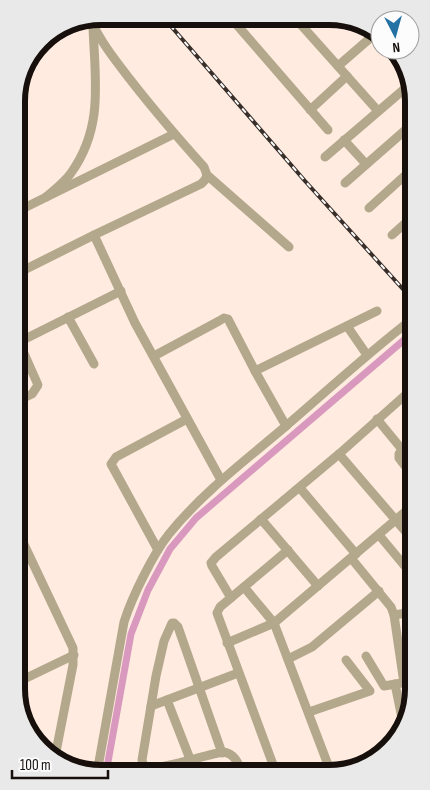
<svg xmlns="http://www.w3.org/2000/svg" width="430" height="790" viewBox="0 0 430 790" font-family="'Sofia Sans Condensed',sans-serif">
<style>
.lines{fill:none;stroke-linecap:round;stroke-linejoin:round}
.canal{stroke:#d999be;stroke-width:7}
.minor{stroke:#b4a88c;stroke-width:9}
.rail-casing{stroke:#382f2a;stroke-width:4}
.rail{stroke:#fcfcfc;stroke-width:2;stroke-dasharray:5.5;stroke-linecap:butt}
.rim{fill:none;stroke:#160f0b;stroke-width:6}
</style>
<rect width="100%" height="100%" fill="#ffebdf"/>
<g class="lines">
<polyline class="canal" points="106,773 131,634 148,590 170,549 196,518 411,334"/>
<g class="minor">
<polyline points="230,17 328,130"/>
<polyline points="295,18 378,111"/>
<path d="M 91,20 C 100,41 115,60 129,78 C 153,109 178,138 204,167 L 207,175 L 289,247"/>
<polyline points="338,66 376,33"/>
<polyline points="17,98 17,102"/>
<polyline points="310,110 347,76"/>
<polyline points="344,140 366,164"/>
<polyline points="325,157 409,85"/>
<polyline points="345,183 410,126"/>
<path d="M 46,197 C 54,190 65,182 71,173 C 104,127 95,80 93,27"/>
<polyline points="369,208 410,171"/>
<polyline points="18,211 174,134"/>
<polyline points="94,235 135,323 221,480"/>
<polyline points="392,235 410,219"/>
<polyline points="18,273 94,235 201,184 205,180 207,175"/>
<polyline points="68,317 94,364"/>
<polyline points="347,326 367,355"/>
<polyline points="154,356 219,321 224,318 228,319 255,371 286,426"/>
<polyline points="255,371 377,311"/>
<polyline points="19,400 32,394 38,385 19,342 121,291"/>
<polyline points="377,419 400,447 405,449 412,444"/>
<polyline points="402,449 399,454 399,458 412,475"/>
<polyline points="339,454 412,539"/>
<polyline points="300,488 356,554"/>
<polyline points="261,519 318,586"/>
<polyline points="379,535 413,576"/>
<polyline points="20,536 73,648 73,665 55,757"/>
<polyline points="158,550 111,464 116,457 187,419"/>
<polyline points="351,558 391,607 394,615 404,683"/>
<polyline points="244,587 274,623 330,770"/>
<polyline points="231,598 212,566 211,563 216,557 339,454 411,390"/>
<polyline points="394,615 413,612"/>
<polyline points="227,643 274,623 412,506"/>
<polyline points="366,656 384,686 413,681"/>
<polyline points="288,659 312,647 379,591"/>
<polyline points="20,681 74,655"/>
<polyline points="395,684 403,723"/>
<polyline points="167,700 190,759"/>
<polyline points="151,706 238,673"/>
<polyline points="309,712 370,691 346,660"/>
<path d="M 222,753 L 178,627 L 174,623 L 172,623 L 164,641 L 156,676 L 142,760 L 144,767 C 156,772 206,754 224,752 C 234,754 238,762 241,771"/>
<polyline points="275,770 217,613 220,607 288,550"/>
<path d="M 97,773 L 124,622 C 132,597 153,554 169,534 C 203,492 246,460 286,426 C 328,390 368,353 411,320"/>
</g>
<defs>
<polyline id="rail" points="163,17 305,181 411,298"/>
</defs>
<use href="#rail" class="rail-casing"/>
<use href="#rail" class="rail"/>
</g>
<path d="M0 0H430V790H0ZM101 25H329A76 76 0 0 1 405 101V689A76 76 0 0 1 329 765H101A76 76 0 0 1 25 689V101A76 76 0 0 1 101 25Z" fill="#eae9e9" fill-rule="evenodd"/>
<path class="rim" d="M101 25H329A76 76 0 0 1 405 101V689A76 76 0 0 1 329 765H101A76 76 0 0 1 25 689V101A76 76 0 0 1 101 25Z"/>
<g transform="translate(395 35) rotate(174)"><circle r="24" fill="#fcfcfc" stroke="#a09d9c"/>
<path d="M0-4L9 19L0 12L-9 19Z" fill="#2471a4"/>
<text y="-8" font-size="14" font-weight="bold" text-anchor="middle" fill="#160f0b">N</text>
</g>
<path d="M12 770v8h96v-8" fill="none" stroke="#160f0b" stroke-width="2.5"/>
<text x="20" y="770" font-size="15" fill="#160f0b" stroke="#fcfcfc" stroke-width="4" paint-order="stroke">100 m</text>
</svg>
